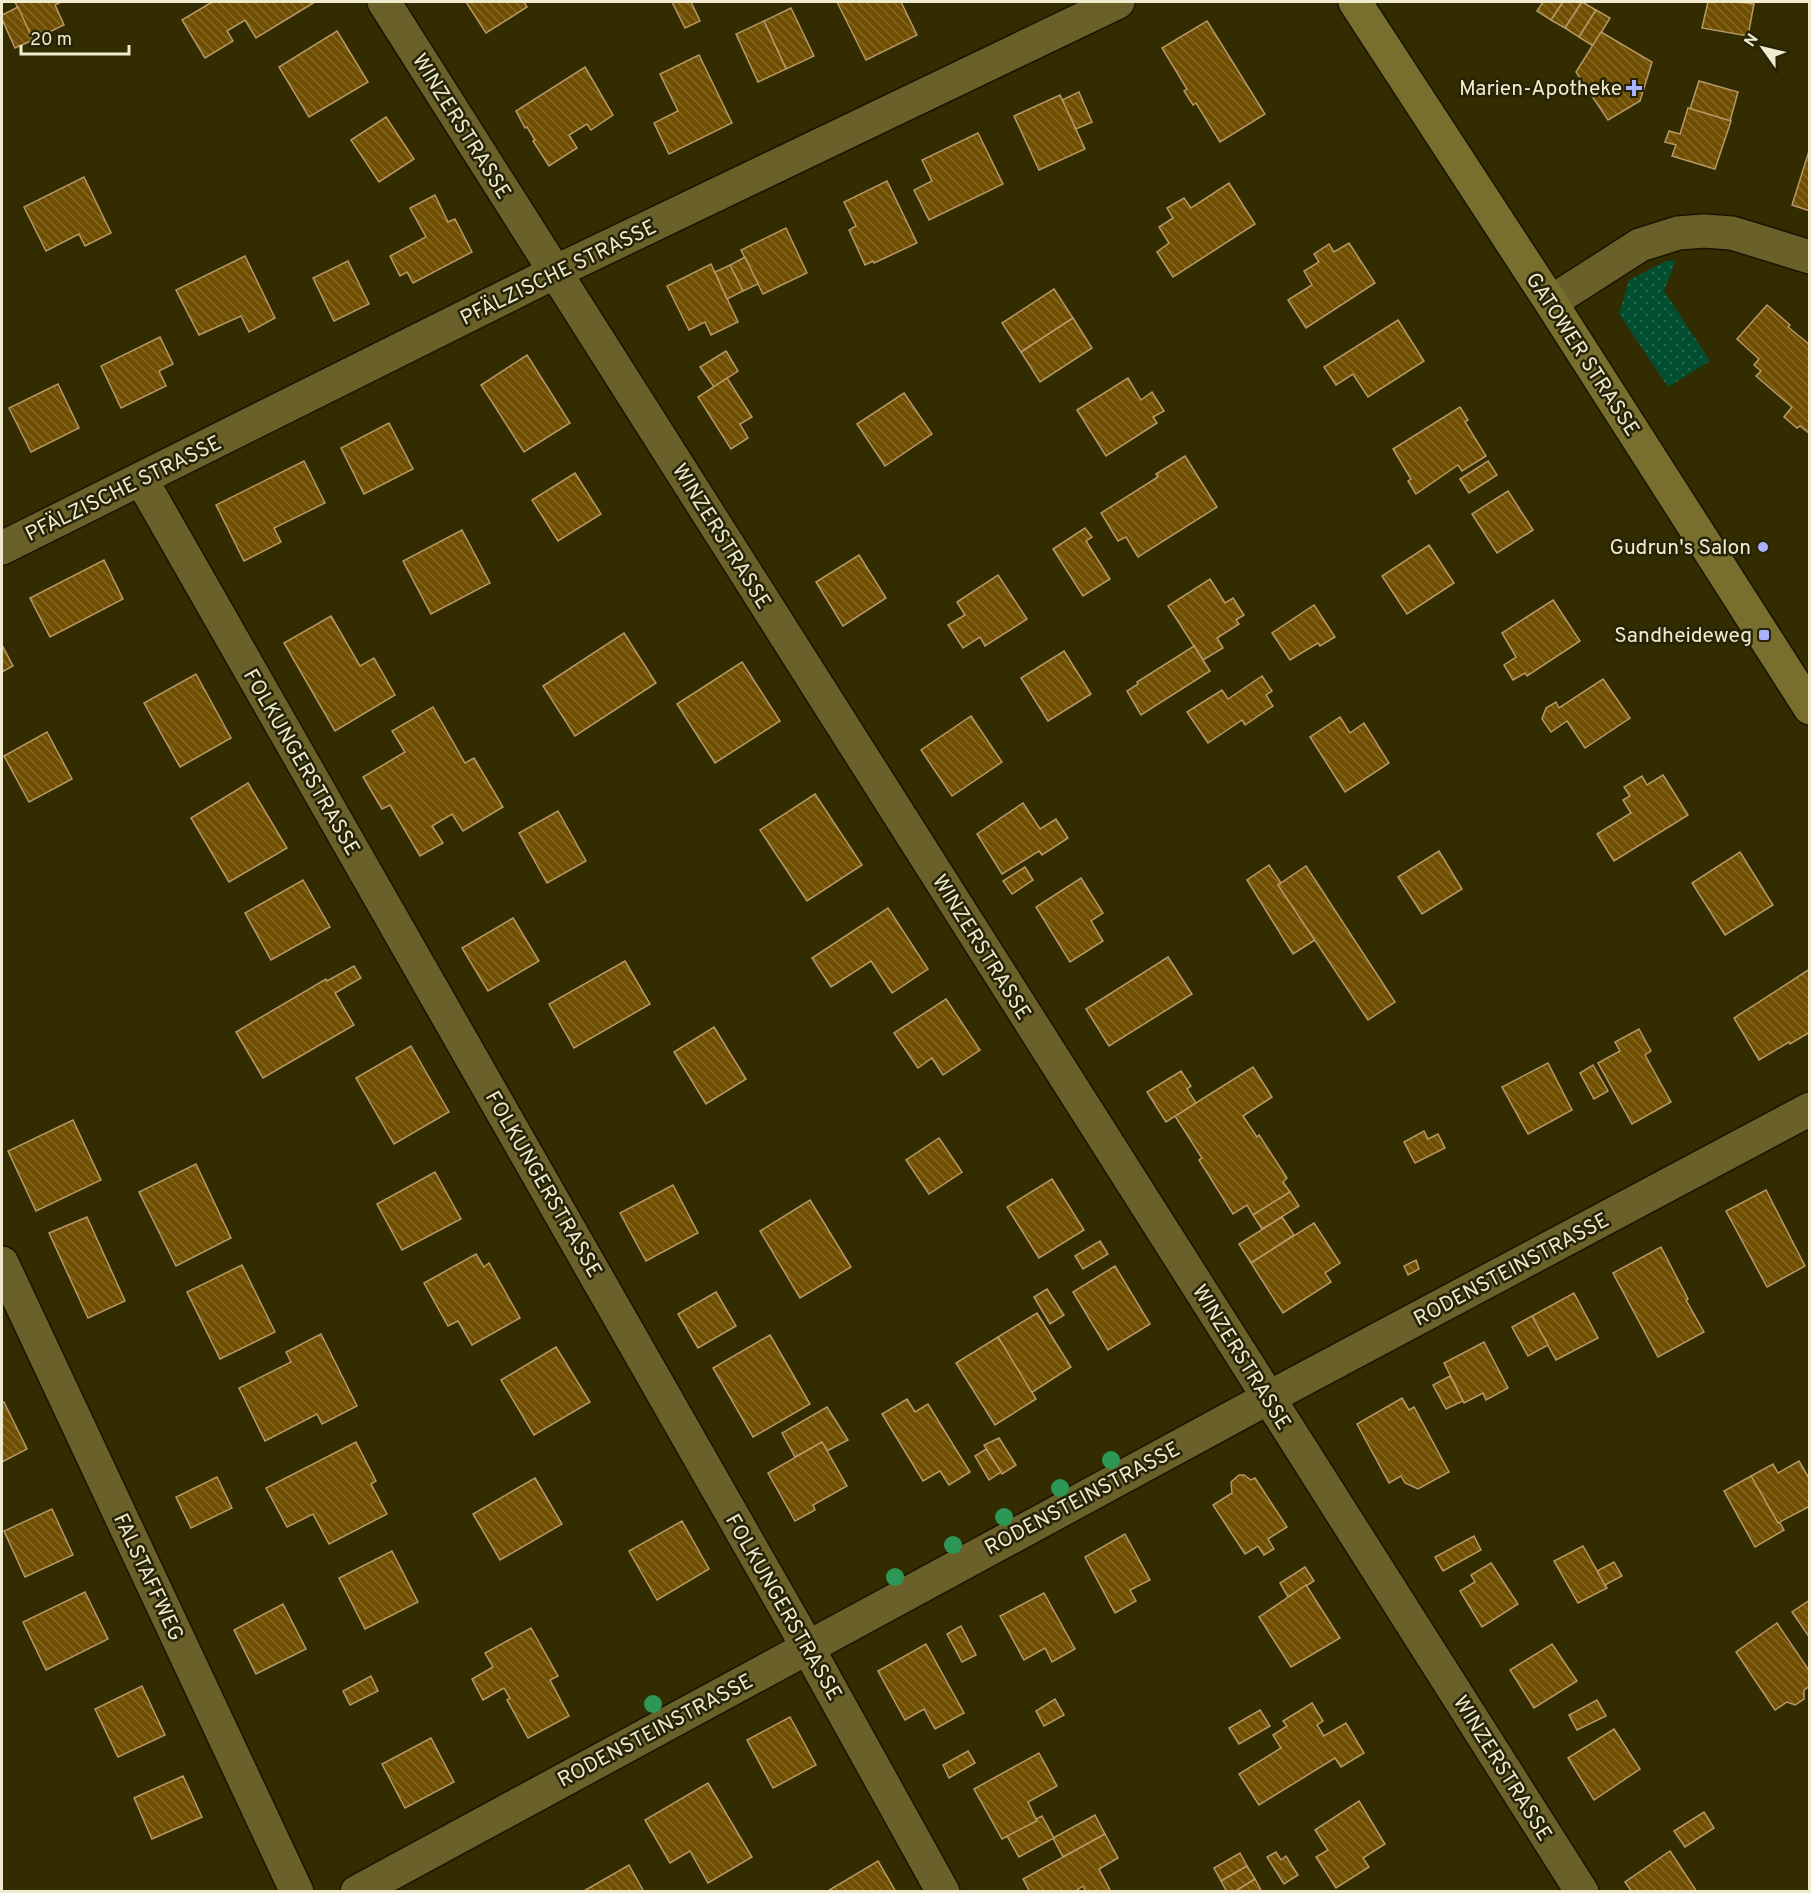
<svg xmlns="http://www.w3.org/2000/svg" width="1811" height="1893" viewBox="0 0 1811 1893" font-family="Overpass,sans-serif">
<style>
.grass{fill:url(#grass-dots)}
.building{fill:url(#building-back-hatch);stroke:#b69867;stroke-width:1.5}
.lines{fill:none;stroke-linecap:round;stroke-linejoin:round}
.street-casing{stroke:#191400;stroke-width:36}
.secondary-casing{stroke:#191400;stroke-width:36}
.street{stroke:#6a612a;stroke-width:33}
.secondary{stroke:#786e2d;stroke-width:33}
.tree{fill:#2d9758}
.poi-dot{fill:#a9b0fc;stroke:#272306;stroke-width:2}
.labels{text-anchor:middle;stroke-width:5;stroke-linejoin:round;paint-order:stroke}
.poi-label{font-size:21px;fill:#f0ebcf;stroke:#272306;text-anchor:end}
.street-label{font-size:21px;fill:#f0ebcf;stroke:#272306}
</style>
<defs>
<pattern id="grass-dots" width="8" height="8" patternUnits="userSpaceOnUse" patternTransform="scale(1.5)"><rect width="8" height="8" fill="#024e31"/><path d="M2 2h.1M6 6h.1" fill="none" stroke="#27684e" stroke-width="1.8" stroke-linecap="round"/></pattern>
<pattern id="building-back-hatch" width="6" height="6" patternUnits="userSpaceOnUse" patternTransform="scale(1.5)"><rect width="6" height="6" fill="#6f4e01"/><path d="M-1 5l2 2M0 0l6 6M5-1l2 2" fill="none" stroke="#846825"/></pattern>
</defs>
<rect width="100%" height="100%" fill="#332c01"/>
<polygon class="grass" points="1676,260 1664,291 1710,361 1668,387 1619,314 1629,280 1666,261"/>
<g class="building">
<polygon points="15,2 61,2 55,5 64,25 33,40"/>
<polygon points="212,2 315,2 256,38 245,20 227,31 233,41 205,58 182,20"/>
<polygon points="466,2 524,2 527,7 486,33"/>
<polygon points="672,2 691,2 700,21 685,28"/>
<polygon points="837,2 901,2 917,35 866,60"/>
<polygon points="1543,2 1563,2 1551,20 1537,11"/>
<polygon points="1563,2 1582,2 1565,28 1551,20"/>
<polygon points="1582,2 1596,10 1579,37 1565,28"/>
<polygon points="1708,2 1739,2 1754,4 1748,36 1702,28"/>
<polygon points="18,7 33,40 15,48 2,19 2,15"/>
<polygon points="791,8 814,56 786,69 764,21"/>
<polygon points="1596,10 1610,18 1593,46 1579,37"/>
<polygon points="764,21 786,69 758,82 736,34"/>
<polygon points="1207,21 1265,114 1220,142 1196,103 1193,105 1184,91 1187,89 1162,48"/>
<polygon points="337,31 368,82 309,117 279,67"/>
<polygon points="1601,32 1652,62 1640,101 1608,120 1576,72"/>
<polygon points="699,55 732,123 669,154 654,123 678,111 660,74"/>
<polygon points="585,67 613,115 591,130 587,124 569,135 577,148 549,166 533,141 535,140 527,127 525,128 516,111"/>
<polygon points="1699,81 1738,92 1730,121 1690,109"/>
<polygon points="1079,92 1092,122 1076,129 1062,100"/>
<polygon points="1060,95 1085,149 1039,170 1014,116"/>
<polygon points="1688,108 1731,121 1715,169 1672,156 1676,145 1665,142 1669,131 1680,134"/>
<polygon points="386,117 414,159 379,182 351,140"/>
<polygon points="978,133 1003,184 929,220 914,190 932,181 922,160"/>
<polygon points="1810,148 1810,211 1792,205"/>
<polygon points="84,177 111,233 85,246 79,234 46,251 24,207"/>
<polygon points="887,181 917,243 874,263 873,261 865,265 849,230 856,226 844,202"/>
<polygon points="1229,183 1255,224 1173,277 1157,252 1169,243 1159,227 1173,218 1167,208 1184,198 1191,208"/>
<polygon points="435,195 448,222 455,219 472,252 413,283 407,272 400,276 390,256 426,237 410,208"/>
<polygon points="786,228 807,273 763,294 741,250"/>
<polygon points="1349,243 1375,283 1306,328 1288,300 1312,285 1304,271 1319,262 1314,254 1329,244 1334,252"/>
<polygon points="245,256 275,318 249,332 241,316 199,335 176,290"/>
<polygon points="745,257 758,284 743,291 730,265"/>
<polygon points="348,261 369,304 334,321 313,278"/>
<polygon points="711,264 738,322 711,335 705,322 689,330 667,286"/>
<polygon points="730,265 743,291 727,299 715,272"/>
<polygon points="1054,289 1073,318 1021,352 1002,323"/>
<polygon points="1767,305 1790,325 1788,327 1810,345 1810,434 1800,426 1797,428 1784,417 1792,407 1756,376 1761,371 1754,365 1759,359 1737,339"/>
<polygon points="1073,318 1092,348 1040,382 1021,352"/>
<polygon points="1398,320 1424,361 1368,397 1353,374 1336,385 1324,367"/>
<polygon points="160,337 173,364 159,371 166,386 121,408 101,366"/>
<polygon points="726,351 738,371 714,387 700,367"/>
<polygon points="527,355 570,423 524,452 481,385"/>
<polygon points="727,378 752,417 740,424 748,438 731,449 698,397"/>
<polygon points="1128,378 1141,400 1152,392 1164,411 1153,417 1157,423 1106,456 1077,410"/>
<polygon points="58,384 79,428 31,452 9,408"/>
<polygon points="904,393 932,434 885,466 857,424"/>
<polygon points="1460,407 1468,420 1465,422 1486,456 1462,471 1458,465 1416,494 1408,481 1411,479 1393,449"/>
<polygon points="389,423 413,469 364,494 341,448"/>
<polygon points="1185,456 1217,507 1138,557 1126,537 1118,541 1101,513 1158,477 1156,474"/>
<polygon points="304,461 325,503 274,528 281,542 244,561 216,505"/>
<polygon points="1488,461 1497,475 1469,493 1460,479"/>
<polygon points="575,473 601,514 558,541 532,500"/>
<polygon points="1508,491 1533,530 1497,553 1472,514"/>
<polygon points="1085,528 1092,537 1086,541 1110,579 1083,596 1053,549"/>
<polygon points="462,530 490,583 431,614 403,561"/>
<polygon points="1429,545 1454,583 1407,614 1382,576"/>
<polygon points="859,555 886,598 843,626 816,582"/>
<polygon points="104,560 123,599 50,637 30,598"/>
<polygon points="998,575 1027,619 985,646 980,637 963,648 948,625 965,615 957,602"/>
<polygon points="1210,579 1225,603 1233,598 1244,615 1236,620 1239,624 1217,638 1223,648 1203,660 1168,606"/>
<polygon points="1553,600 1580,641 1527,676 1525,673 1513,680 1504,665 1516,657 1502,633"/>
<polygon points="1314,605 1335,637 1320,646 1318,643 1290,660 1272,633"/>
<polygon points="331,616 360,666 374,658 395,695 335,731 284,643"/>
<polygon points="624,633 656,683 575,736 543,686"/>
<polygon points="2,645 13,666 2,672"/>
<polygon points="1194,646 1210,671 1141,715 1127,691 1138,684 1137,682"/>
<polygon points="1064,651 1091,694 1048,721 1021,678"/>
<polygon points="742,662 780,721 715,763 677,704"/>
<polygon points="196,674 231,738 180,767 144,703"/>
<polygon points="1262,676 1272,691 1266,695 1273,706 1245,725 1242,720 1208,743 1187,712 1222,690 1228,699"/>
<polygon points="1603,679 1630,718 1585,748 1567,721 1551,732 1542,719 1546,708 1556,702 1559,708"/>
<polygon points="433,707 465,763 474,758 503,807 463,831 452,814 432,826 443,843 420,856 390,805 382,809 363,777 405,752 392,731"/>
<polygon points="971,716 1002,762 952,796 921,750"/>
<polygon points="1340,717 1350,733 1364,723 1389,763 1345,792 1310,737"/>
<polygon points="47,732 72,779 29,802 4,756"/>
<polygon points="1663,775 1688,815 1614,861 1597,834 1631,813 1623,800 1630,796 1624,787 1642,776 1647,785"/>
<polygon points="248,783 287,848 229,882 191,818"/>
<polygon points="815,794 862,865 807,901 760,830"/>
<polygon points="1023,803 1040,829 1056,819 1068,838 1042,855 1039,851 1002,874 977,834"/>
<polygon points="558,811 586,861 547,883 519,833"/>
<polygon points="1439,851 1462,889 1422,914 1398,877"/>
<polygon points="1740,852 1773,905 1725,935 1692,883"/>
<polygon points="1269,865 1281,883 1278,885 1315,940 1293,954 1247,880"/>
<polygon points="1306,866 1395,1002 1368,1020 1278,885"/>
<polygon points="1025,867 1033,880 1012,894 1003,881"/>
<polygon points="1081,878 1103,913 1091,921 1103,941 1070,962 1036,907"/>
<polygon points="303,880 330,927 271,960 245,913"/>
<polygon points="888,908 928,969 892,993 871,961 831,987 812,958"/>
<polygon points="513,918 539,961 488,991 462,948"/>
<polygon points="1168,957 1192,994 1109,1046 1086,1009"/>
<polygon points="625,961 650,1004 574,1048 549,1004"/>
<polygon points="354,966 361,978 335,993 354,1025 263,1078 236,1032 326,979 327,981"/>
<polygon points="1810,969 1810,1032 1790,1044 1789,1042 1759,1060 1734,1018"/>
<polygon points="946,999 980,1050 943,1075 932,1058 918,1068 894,1033"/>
<polygon points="714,1027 746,1079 706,1104 674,1052"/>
<polygon points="1639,1029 1651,1051 1645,1055 1671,1102 1632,1124 1598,1063 1620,1051 1615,1042"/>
<polygon points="411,1046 449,1112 394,1144 356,1078"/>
<polygon points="1548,1063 1572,1110 1528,1134 1502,1087"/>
<polygon points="1593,1065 1608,1091 1594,1099 1580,1073"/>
<polygon points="1253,1067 1272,1097 1243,1116 1257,1137 1259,1135 1287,1178 1283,1182 1290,1192 1253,1215 1247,1205 1233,1214 1199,1160 1202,1158 1175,1116"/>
<polygon points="1181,1071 1191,1086 1187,1089 1196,1103 1166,1122 1147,1092"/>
<polygon points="73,1120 101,1180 36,1211 8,1151"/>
<polygon points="1424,1131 1428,1139 1438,1134 1445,1148 1415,1163 1404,1142"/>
<polygon points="939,1138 962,1172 929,1194 906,1160"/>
<polygon points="196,1164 231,1238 176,1266 139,1192"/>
<polygon points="435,1172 461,1219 402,1250 377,1204"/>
<polygon points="1052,1179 1084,1230 1039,1258 1007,1207"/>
<polygon points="673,1185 698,1233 646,1261 620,1213"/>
<polygon points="1766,1190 1805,1266 1767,1287 1726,1211"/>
<polygon points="1290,1192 1299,1206 1262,1229 1253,1215"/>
<polygon points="810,1200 851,1267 800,1298 760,1231"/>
<polygon points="87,1217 125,1301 88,1318 49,1233"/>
<polygon points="1282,1217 1294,1235 1251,1263 1239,1244"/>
<polygon points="1314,1223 1340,1263 1325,1273 1331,1282 1283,1313 1251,1263"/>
<polygon points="1100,1241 1108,1254 1083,1269 1075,1256"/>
<polygon points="1661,1247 1688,1299 1686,1300 1704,1332 1658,1357 1613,1273"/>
<polygon points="476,1254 484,1267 489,1263 520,1318 472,1345 458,1321 448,1326 424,1283"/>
<polygon points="1416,1260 1419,1269 1408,1275 1404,1266"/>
<polygon points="242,1265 275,1332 220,1359 187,1292"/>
<polygon points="1115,1266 1150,1324 1108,1350 1073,1292"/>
<polygon points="1047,1289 1064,1315 1050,1324 1034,1297"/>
<polygon points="716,1292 736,1326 698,1348 678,1314"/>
<polygon points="1574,1293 1598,1338 1556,1360 1532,1316"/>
<polygon points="1037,1313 1071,1367 1031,1393 998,1337"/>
<polygon points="1532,1316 1548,1345 1528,1356 1512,1327"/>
<polygon points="321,1334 357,1406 322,1424 317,1414 265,1441 239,1388 291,1362 286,1352"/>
<polygon points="770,1335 810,1404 753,1437 713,1368"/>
<polygon points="998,1337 1036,1399 995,1425 956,1363"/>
<polygon points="1484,1342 1508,1388 1486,1400 1483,1393 1464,1403 1444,1363"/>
<polygon points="556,1347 590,1402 534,1435 501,1380"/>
<polygon points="1450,1376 1463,1401 1446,1409 1433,1385"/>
<polygon points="1402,1398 1409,1410 1414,1407 1449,1472 1418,1489 1405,1483 1401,1476 1389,1483 1357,1424"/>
<polygon points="907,1399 915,1412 928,1404 970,1472 949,1485 940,1471 923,1481 882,1414"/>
<polygon points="4,1402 27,1449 2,1462 2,1403"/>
<polygon points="827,1407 848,1440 827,1451 822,1442 795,1457 782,1433"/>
<polygon points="999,1438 1016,1465 1002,1474 984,1445"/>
<polygon points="356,1442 376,1481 371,1484 387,1514 329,1544 313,1514 287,1527 266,1488"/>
<polygon points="822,1442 847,1486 813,1505 815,1510 795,1521 768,1473"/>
<polygon points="986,1449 1001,1472 989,1480 975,1456"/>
<polygon points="1799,1461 1810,1480 1810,1506 1778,1523 1751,1476 1773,1464 1778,1473"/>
<polygon points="1239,1475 1244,1475 1251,1480 1255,1478 1287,1527 1268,1539 1274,1549 1264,1555 1258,1546 1245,1554 1213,1505 1232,1493 1231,1482"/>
<polygon points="1751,1476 1778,1523 1780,1523 1784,1530 1755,1547 1724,1491"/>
<polygon points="217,1477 232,1508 191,1528 176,1497"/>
<polygon points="535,1478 562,1524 500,1560 473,1514"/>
<polygon points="52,1509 73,1555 25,1577 4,1531"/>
<polygon points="682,1521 709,1569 657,1600 629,1551"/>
<polygon points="1125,1534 1150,1580 1130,1590 1136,1601 1115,1613 1085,1557"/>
<polygon points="1474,1536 1481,1550 1443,1571 1435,1557"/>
<polygon points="1583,1546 1607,1588 1578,1603 1554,1561"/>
<polygon points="392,1551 418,1602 365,1629 339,1578"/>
<polygon points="1614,1562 1622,1576 1605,1585 1597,1571"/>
<polygon points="1491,1563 1518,1604 1482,1627 1460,1591 1475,1582 1471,1575"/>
<polygon points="1305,1567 1314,1581 1288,1597 1280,1583"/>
<polygon points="1306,1585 1340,1638 1291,1667 1259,1617"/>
<polygon points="85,1592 108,1639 46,1670 23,1622"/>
<polygon points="1044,1593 1075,1649 1052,1662 1045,1648 1024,1660 1000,1616"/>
<polygon points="1810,1600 1810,1638 1792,1612"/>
<polygon points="283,1604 306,1649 256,1674 234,1630"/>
<polygon points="1777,1623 1810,1672 1810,1686 1804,1690 1804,1699 1795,1705 1787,1702 1775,1710 1736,1652"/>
<polygon points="961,1626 976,1655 962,1662 947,1634"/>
<polygon points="531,1628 558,1676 550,1680 569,1716 528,1738 507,1700 510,1698 504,1688 483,1700 472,1679 493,1667 485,1653"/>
<polygon points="926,1644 964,1713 935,1729 924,1709 905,1720 878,1671"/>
<polygon points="1552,1644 1577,1681 1534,1708 1510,1670"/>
<polygon points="371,1676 378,1691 350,1705 343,1691"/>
<polygon points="142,1686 165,1735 118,1757 95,1709"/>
<polygon points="1055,1699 1064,1715 1044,1726 1036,1711"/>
<polygon points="1597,1700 1606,1716 1577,1730 1569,1715"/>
<polygon points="1312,1703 1323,1721 1317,1725 1324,1736 1346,1723 1364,1753 1341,1767 1335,1758 1259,1805 1239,1774 1281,1748 1273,1735 1287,1726 1283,1721"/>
<polygon points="1260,1710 1270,1726 1239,1744 1229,1728"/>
<polygon points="790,1717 816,1765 773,1788 747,1740"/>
<polygon points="1614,1729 1640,1769 1594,1800 1568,1758"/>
<polygon points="431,1738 454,1782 405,1808 382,1764"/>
<polygon points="968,1751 975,1763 949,1778 943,1765"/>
<polygon points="1039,1753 1057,1786 1028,1802 1037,1821 1002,1839 974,1789"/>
<polygon points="183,1776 202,1817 152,1839 134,1798"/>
<polygon points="708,1783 752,1857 708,1883 690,1851 670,1863 645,1820"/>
<polygon points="1359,1801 1385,1844 1363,1858 1369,1867 1336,1888 1316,1857 1328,1850 1315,1830"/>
<polygon points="1704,1812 1714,1828 1685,1847 1674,1831"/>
<polygon points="1095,1815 1105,1834 1063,1857 1053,1838"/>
<polygon points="1042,1816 1054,1838 1019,1857 1007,1836 1037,1821 1036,1819"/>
<polygon points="1105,1834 1118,1858 1099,1869 1111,1892 1086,1892 1083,1886 1074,1892 1030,1892 1023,1879"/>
<polygon points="1670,1851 1697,1892 1632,1892 1625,1882"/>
<polygon points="1276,1852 1281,1860 1286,1856 1298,1875 1284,1884 1267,1857"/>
<polygon points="1240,1853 1247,1866 1221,1881 1214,1868"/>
<polygon points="878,1861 896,1892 826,1892"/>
<polygon points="629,1865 644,1892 582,1892"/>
<polygon points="1247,1866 1255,1879 1234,1892 1227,1892 1221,1881"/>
<polygon points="1255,1879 1262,1892 1234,1892"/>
</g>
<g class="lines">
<defs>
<g id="street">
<polyline points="384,2 1582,1892"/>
<polyline points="1551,302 1640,245 1678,233 1704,231 1732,233 1810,257"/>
<polyline points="141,479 794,1623 943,1892"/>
<polyline points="2,548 555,272 1118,2"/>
<polyline points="2,1263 297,1892"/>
<polyline points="357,1892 1268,1398 1810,1109"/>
</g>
<polyline id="secondary" points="1355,2 1557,312 1810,708"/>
</defs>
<use href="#street" class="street-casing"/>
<use href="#secondary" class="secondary-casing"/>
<use href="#street" class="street"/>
<use href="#secondary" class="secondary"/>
</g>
<g class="tree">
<circle cx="1111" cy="1460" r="9"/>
<circle cx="1060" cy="1488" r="9"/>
<circle cx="1004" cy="1517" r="9"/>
<circle cx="953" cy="1545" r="9"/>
<circle cx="895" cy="1577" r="9"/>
<circle cx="653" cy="1704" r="9"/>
</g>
<g class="poi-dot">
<path d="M1631 79h6v6h6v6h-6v6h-6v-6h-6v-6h6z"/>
<circle cx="1763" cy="547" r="6"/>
<rect x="1758" y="629" width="12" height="12" rx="3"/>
</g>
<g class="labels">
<g class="poi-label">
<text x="1622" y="95">Marien-Apotheke</text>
<text x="1751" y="554">Gudrun's Salon</text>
<text x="1752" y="642">Sandheideweg</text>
</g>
<g class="street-label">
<text transform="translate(462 126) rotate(58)" y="7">WINZERSTRASSE</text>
<text transform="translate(558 272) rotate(-26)" y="7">PFÄLZISCHE STRASSE</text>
<text transform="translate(1583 354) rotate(57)" y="7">GATOWER STRASSE</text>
<text transform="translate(123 488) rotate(-26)" y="7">PFÄLZISCHE STRASSE</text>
<text transform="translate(722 536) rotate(58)" y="7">WINZERSTRASSE</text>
<text transform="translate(302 762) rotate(60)" y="7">FOLKUNGERSTRASSE</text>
<text transform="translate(982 947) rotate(58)" y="7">WINZERSTRASSE</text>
<text transform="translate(544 1184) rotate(60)" y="7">FOLKUNGERSTRASSE</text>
<text transform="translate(1511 1269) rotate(-28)" y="7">RODENSTEINSTRASSE</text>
<text transform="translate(1242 1357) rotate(58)" y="7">WINZERSTRASSE</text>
<text transform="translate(1082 1498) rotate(-28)" y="7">RODENSTEINSTRASSE</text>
<text transform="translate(149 1577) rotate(65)" y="7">FALSTAFFWEG</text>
<text transform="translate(784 1607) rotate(60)" y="7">FOLKUNGERSTRASSE</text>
<text transform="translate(655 1730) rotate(-28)" y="7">RODENSTEINSTRASSE</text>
<text transform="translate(1503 1768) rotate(58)" y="7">WINZERSTRASSE</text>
</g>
</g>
<rect width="1811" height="1893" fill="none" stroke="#f0ebcf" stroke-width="6"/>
<g transform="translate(1763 48) rotate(304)" stroke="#272306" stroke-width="4.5" paint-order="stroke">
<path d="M0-4.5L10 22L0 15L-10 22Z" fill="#f0ebcf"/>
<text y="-9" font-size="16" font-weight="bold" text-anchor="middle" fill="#f0ebcf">N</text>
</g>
<path d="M21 45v9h108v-9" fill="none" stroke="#f0ebcf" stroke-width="3"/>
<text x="30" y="45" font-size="18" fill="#f0ebcf" stroke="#272306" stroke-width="4.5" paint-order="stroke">20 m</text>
</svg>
